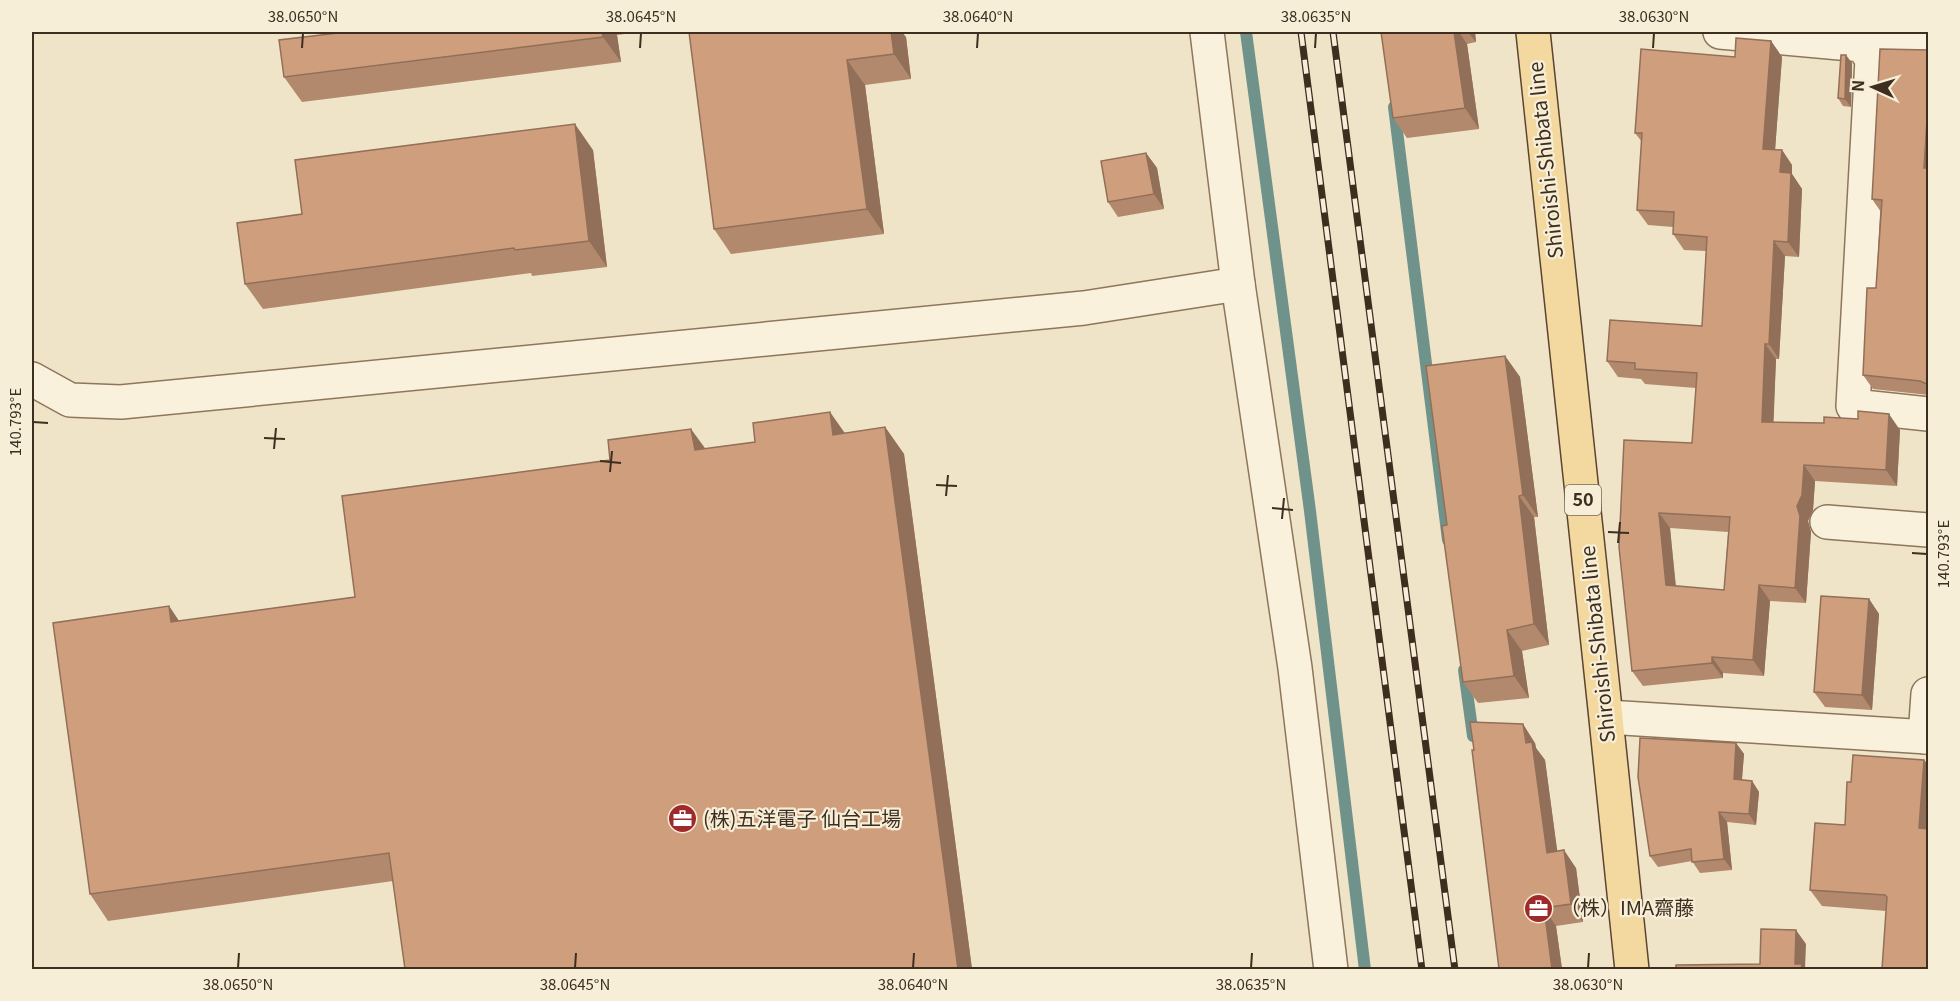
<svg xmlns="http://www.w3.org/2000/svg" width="1960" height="1001" viewBox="0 0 1960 1001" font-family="Georgia,'Noto Sans JP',serif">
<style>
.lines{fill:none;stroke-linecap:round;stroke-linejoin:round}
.stream{stroke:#6f938a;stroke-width:12}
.minor-casing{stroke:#8d765c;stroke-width:36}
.major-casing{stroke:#5b4430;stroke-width:36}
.minor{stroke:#faf1dc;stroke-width:33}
.major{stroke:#f3d9a0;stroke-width:33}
.rail-casing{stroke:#3d2e20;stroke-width:7}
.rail{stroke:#f7eed8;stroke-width:4.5;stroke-dasharray:14;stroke-linecap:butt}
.wall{fill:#b2896c;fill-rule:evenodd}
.shaded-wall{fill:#916f58}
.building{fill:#cf9f7d;stroke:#916f58;stroke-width:1.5;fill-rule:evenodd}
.ticks{fill:none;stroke:#3d2e20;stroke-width:2}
.labels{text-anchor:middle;stroke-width:4.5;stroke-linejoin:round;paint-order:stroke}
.shield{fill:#f7eed8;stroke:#756857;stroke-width:1.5}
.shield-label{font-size:18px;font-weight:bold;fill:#3d2e20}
.street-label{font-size:20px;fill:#3d2e20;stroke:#f7eed8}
.poi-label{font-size:20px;fill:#3d2e20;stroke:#f7eed8;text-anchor:start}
.neatline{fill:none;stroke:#3d2e20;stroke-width:2}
.ticks-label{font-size:15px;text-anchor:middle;fill:#3d2e20}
</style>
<rect width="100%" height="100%" fill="#f0e4c8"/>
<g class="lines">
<g class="stream">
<polyline points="1246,32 1310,511 1365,970"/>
<polyline points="1394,107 1448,540"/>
<polyline points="1464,670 1473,736"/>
</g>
<defs>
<g id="minor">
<polyline points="1207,32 1238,284 1295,668 1331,970"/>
<polyline points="1720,32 1862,45 1872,59 1853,406 1928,414"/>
<polyline points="1862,45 1878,44 1928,47"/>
<polyline points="32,379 70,400 121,402 1084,308 1238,284"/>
<polyline points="1827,522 1928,530"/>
<polyline points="1607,717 1928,737"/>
<polyline points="1925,737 1928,694"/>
</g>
<path id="major" d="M 1533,32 C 1564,344 1601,657 1632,970"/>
</defs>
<use href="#minor" class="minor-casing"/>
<use href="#major" class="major-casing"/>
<use href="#minor" class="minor"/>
<use href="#major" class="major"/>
<defs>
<g id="rail">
<polyline points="1301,32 1422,970"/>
<polyline points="1333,32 1455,970"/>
</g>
</defs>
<use href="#rail" class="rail-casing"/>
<use href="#rail" class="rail"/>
</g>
<g class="wall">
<polygon points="346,32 641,32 617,35 621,62 302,102 284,77"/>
<polygon points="689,32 906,37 911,79 865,85 884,234 731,254 714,229"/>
<polygon points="1381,32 1475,32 1476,42 1467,44 1479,129 1407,138 1393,118"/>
<path d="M 1771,41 L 1782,57 L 1775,150 L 1782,150 L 1792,165 L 1792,174 L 1802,189 L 1799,257 L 1785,256 L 1779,359 L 1776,359 L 1773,422 L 1900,430 L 1897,486 L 1815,481 L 1813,510 L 1808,521 L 1811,532 L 1806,603 L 1770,601 L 1764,676 L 1723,673 L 1723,678 L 1643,686 L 1632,671 L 1619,547 L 1692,443 L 1696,388 L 1645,384 L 1641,379 L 1618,377 L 1607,361 L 1702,326 L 1706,251 L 1684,250 L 1673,234 L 1673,227 L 1648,225 L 1637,210 L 1642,142 L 1635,133 L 1735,57 ZM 1670,528 L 1728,532 L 1724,590 L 1676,586 Z"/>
<polygon points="1929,50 1929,395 1873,389 1863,375 1876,288 1881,212 1872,199"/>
<polygon points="1852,63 1851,107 1843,106 1838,98"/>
<polygon points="593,150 607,267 532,276 531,273 263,309 245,284 302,214"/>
<polygon points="1146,153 1157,168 1164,209 1118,217 1108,202"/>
<polygon points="1505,356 1520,377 1538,517 1534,517 1549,645 1522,651 1529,698 1478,703 1463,682 1447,525"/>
<polygon points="885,427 904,454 972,969 405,969 393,881 108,921 90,894 169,606 179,621 355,597 845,433"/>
<polygon points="1869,599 1879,614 1872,710 1825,707 1814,692"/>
<polygon points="1535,743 1536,748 1545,760 1557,851 1576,868 1583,922 1556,926 1562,969 1499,969 1474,750"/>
<polygon points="1736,743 1744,754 1742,780 1752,781 1759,792 1756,825 1727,822 1732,870 1700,873 1692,861 1658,867 1650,856"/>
<polygon points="1924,760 1929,766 1929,969 1886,911 1822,906 1810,890 1845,825 1851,782"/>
</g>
<g class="shaded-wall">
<polygon points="602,32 615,32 617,35 621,62 603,37"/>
<polygon points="891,32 902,32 906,37 911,79 894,54"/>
<polygon points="1454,32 1459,32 1467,44 1479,129 1465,108"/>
<polygon points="1468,32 1475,32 1476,42"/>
<polygon points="1771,41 1782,57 1774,164 1763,149"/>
<polygon points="1846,55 1852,63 1851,107 1845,99"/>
<polygon points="847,60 865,85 884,234 867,209"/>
<polygon points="1929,88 1929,175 1924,168"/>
<polygon points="575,124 593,150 607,267 589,241"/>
<polygon points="1782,150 1792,165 1792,174 1802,189 1799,257 1788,242 1780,172"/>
<polygon points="1146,153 1157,168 1164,209 1154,194"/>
<polygon points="1774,241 1785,256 1779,359 1769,344"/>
<polygon points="1765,344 1776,359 1773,437 1762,422"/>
<polygon points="1505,356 1520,377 1538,517 1523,495"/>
<polygon points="830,412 849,439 833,435"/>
<polygon points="1889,414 1900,430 1897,486 1886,470"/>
<polygon points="885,427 904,454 972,969 958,969"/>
<polygon points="691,429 710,455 695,450"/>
<polygon points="1804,465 1815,481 1813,510 1808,521 1811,532 1806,603 1795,588 1797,506"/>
<polygon points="1519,496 1534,517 1549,645 1534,624"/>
<polygon points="1659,513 1670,528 1677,601 1666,585"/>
<polygon points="1759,585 1770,601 1764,676 1753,660"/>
<polygon points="1869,599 1879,614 1872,710 1862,695"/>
<polygon points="169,606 187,633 171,622"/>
<polygon points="1507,630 1522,651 1529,698 1514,676"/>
<polygon points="1712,657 1723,673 1723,678 1712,663"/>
<polygon points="1523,724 1535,743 1536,748 1545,760 1560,871 1547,853"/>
<polygon points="1736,743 1744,754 1741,790 1734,779"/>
<polygon points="1924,760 1929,766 1929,842 1919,828"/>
<polygon points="1752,781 1759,792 1756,825 1749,814"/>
<polygon points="1719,812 1727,822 1732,870 1724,859"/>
<polygon points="1564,850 1576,868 1583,922 1571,904"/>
<polygon points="1544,908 1556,926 1562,969 1552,969"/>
<polygon points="1796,930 1806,944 1805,969 1799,969 1795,964"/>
</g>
<g class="building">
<polygon points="346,32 602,32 603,37 284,77 279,40"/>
<polygon points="689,32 891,32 894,54 847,60 867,209 714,229"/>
<polygon points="1381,32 1454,32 1465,108 1393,118"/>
<path d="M 1736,38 L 1771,41 L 1763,149 L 1782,150 L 1780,172 L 1791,173 L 1788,242 L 1774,241 L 1769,344 L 1765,344 L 1762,422 L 1824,423 L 1824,417 L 1858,419 L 1858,411 L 1889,414 L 1886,470 L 1804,465 L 1802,495 L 1797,506 L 1800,516 L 1795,588 L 1759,585 L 1753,660 L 1712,657 L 1712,663 L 1632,671 L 1619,547 L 1624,440 L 1692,443 L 1697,373 L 1635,369 L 1635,363 L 1607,361 L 1610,320 L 1702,326 L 1707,237 L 1673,234 L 1674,212 L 1637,210 L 1642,133 L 1635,133 L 1641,49 L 1735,57 ZM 1659,513 L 1730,517 L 1724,590 L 1666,585 Z"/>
<polygon points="1880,49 1929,50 1929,88 1924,168 1929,168 1929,385 1920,381 1863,375 1867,288 1876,288 1882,200 1872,199"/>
<polygon points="1841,55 1846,55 1845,99 1838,98"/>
<polygon points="575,124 589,241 515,250 514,248 245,284 237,223 302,214 295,160"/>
<polygon points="1146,153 1154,194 1108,202 1101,161"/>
<polygon points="1505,356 1523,495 1519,496 1534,624 1507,630 1514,676 1463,682 1442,526 1447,525 1426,366"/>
<polygon points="830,412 833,435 885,427 958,969 405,969 389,853 90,894 53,623 169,606 171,622 355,597 342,496 610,460 608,440 691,429 695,450 755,442 753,423"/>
<polygon points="1821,596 1869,599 1862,695 1814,692"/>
<polygon points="1470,722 1523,724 1526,743 1532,742 1547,853 1564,850 1571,904 1544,908 1552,969 1499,969 1472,750 1474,750"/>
<polygon points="1640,738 1736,743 1734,779 1752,781 1749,814 1719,812 1724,859 1692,862 1691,849 1650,856 1638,777"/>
<polygon points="1853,755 1924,760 1919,828 1929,829 1929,969 1882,969 1887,897 1885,895 1810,890 1815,823 1845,825 1847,782 1851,782"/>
<polygon points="1761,929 1796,930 1795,964 1802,964 1801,969 1676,969 1676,965 1760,964"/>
</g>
<path class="ticks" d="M 302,48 L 303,33M 640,48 L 641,33M 977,48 L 978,33M 1315,48 L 1316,33M 1653,48 L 1654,33M 33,422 L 48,423M 264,438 L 285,439M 274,449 L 276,428M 600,461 L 621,463M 610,472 L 612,451M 936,485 L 957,486M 946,496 L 948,475M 1272,508 L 1293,510M 1282,519 L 1284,498M 1608,532 L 1629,533M 1618,543 L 1620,522M 1912,553 L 1927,554M 238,968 L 239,953M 575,968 L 576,953M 913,968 L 914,953M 1251,968 L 1252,953M 1588,968 L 1589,953"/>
<defs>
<symbol id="office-disc" viewBox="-11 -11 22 22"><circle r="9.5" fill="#9e2a2b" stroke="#f7eed8"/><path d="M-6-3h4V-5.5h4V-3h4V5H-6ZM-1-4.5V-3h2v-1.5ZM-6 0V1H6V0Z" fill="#fff"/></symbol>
</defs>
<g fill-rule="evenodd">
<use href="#office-disc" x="666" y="802" width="33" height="33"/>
<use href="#office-disc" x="1522" y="892" width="33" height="33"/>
</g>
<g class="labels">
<rect class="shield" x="1565" y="485" width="36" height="30" rx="4.5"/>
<g class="shield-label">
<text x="1583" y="506">50</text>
</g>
<g class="street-label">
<text transform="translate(1546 160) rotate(-96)" y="7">Shiroishi-Shibata line</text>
<text transform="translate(1598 644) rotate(-96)" y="7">Shiroishi-Shibata line</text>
</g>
<g class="poi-label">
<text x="703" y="826">(株)五洋電子 仙台工場</text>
<text x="1560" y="915">（株）IMA齋藤</text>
</g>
</g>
<rect width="1960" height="1001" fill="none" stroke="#f7eed8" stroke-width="66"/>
<g transform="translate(1873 87) rotate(274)" stroke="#f7eed8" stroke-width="4.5" paint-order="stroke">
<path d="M0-4.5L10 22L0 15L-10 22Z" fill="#3d2e20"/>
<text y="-9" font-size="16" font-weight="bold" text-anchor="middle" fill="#3d2e20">N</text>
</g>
<rect x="33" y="33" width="1894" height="935" class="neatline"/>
<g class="ticks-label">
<text x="303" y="22">38.0650°N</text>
<text x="641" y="22">38.0645°N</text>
<text x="978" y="22">38.0640°N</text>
<text x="1316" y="22">38.0635°N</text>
<text x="1654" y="22">38.0630°N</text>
<text transform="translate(16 422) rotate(-90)" y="5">140.793°E</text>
<text transform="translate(1944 554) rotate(-90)" y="5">140.793°E</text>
<text x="238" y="990">38.0650°N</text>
<text x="575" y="990">38.0645°N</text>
<text x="913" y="990">38.0640°N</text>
<text x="1251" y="990">38.0635°N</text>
<text x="1588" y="990">38.0630°N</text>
</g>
</svg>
